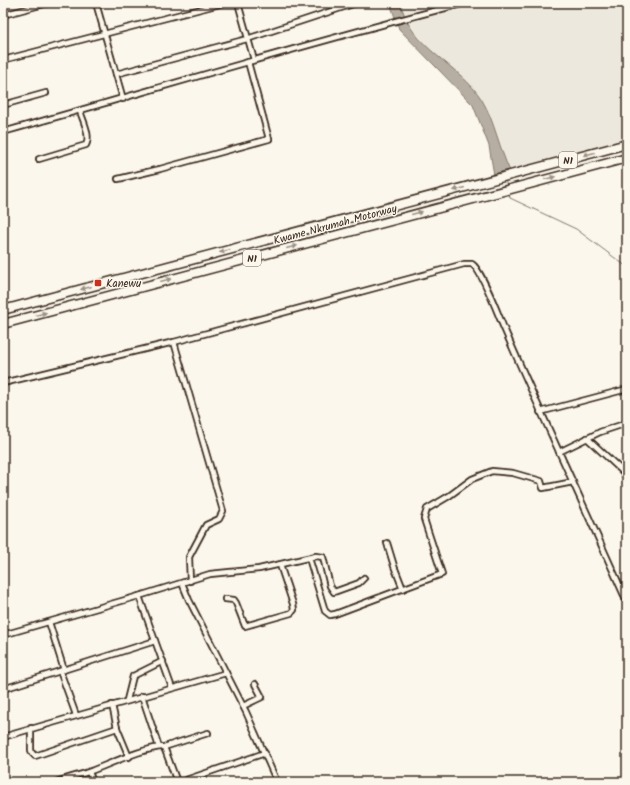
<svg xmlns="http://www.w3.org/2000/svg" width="630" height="785" viewBox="0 0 630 785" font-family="Kalam,sans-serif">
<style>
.built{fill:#ede8dd}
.water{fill:#b6aea2;stroke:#85796d}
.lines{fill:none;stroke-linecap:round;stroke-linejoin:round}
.stream{stroke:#85796d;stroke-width:1}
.minor-casing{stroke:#3b2a1e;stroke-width:8}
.motorway-casing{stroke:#3b2a1e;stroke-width:11}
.minor{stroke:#fbf7ec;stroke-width:4.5}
.motorway{stroke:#fbf7ec;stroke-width:8}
.oneway{fill:#9b9085}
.poi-dot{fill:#c8321e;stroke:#fbf7ec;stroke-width:1.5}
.labels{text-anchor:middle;stroke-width:3;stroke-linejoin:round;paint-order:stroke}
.shield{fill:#fbf7ec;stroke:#75685c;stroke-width:1}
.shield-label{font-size:10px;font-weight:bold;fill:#3b2a1e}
.street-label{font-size:11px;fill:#3b2a1e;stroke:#fbf7ec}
.poi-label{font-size:11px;fill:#3b2a1e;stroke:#fbf7ec;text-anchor:start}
</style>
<rect width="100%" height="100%" fill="#fbf7ec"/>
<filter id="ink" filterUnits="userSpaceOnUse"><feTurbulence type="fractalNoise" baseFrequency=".025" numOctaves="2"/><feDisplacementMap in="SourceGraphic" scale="8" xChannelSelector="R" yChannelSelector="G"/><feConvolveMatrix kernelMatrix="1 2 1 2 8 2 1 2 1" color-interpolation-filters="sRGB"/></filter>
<g filter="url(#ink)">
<polygon class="built" points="401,3 627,3 627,140 510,171 503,157 494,126 437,57 422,42 409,23 402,10"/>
<path class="water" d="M 390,3 L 401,3 C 409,48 460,64 482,100 C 495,122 499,148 510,171 L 494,175 L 489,146 L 473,105 L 399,29 Z"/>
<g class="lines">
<g class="stream">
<polyline points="505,180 507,186"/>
<polyline points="509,193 510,198 576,229 627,267"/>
</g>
<defs>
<g id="minor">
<polyline points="96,3 123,99"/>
<polyline points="238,3 254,60"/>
<polyline points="3,15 48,3"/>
<polyline points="3,60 224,3"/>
<polyline points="116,74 247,39 356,3"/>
<polyline points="3,105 46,93"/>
<path d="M 3,132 C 157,89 310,42 465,3"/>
<path d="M 39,159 L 86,145 C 91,135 83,121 80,111"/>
<polyline points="118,179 160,169 269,139 248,62"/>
<polyline points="174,342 223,511 219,519 206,525 189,557 190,581"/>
<path d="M 3,383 L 174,342 L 464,264 L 472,264 C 481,269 498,314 503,326 C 543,418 586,510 627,602"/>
<polyline points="540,412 627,389"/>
<polyline points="587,438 619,468 624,473 627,482"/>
<polyline points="559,452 600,432 627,423"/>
<polyline points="387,543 394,566 403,589"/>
<polyline points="309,558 325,611 330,615 335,614 442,574 424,519 427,509 449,496 472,479 492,471 513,473 541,481 543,488 573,482"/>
<polyline points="182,583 189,600 246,712 277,782"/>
<polyline points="139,596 172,688"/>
<polyline points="225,599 234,600 236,603 245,626 291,613 294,610 293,604 280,565"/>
<polyline points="49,622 64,670"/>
<polyline points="3,635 139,596 210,574 259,569 316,556 323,557 330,586 334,592 359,583 364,578"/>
<polyline points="60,671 76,715"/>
<polyline points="3,689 155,641"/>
<polyline points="142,696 159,747"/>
<polyline points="127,700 133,676 163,661"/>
<polyline points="243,706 262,697 255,684"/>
<polyline points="31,728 31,750 32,753 35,756 117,728 112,705"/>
<polyline points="117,728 129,757"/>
<polyline points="3,737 226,673"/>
<polyline points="164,747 177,782"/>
<polyline points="89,772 93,782"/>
<path d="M 56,782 C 68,778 80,775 91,771 C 110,764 145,747 164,747 L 208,733"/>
<polyline points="180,782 265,753"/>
</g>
<g id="motorway">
<polyline points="3,310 627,144"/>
<polyline points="3,324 627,158"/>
</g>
</defs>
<use href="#minor" class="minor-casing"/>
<use href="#motorway" class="motorway-casing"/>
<use href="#minor" class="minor"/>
<use href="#motorway" class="motorway"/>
</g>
<defs><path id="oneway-solid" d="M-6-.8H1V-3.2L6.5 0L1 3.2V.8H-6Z"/></defs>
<g class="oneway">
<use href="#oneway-solid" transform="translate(589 154) rotate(165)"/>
<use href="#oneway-solid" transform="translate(550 178) rotate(-15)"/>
<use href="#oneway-solid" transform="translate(459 189) rotate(165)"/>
<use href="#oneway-solid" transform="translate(417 213) rotate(-15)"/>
<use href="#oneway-solid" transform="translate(292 247) rotate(-15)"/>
<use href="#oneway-solid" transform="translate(225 251) rotate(165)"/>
<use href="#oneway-solid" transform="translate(166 280) rotate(-15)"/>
<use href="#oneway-solid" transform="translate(86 288) rotate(165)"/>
<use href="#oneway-solid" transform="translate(41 314) rotate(-15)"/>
</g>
</g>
<rect class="poi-dot" x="94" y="279" width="8" height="8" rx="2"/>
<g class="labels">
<g class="shield">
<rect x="559" y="152" width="18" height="16" rx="3"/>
<rect x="243" y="250" width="18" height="16" rx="3"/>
</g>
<g class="shield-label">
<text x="568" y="164">N1</text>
<text x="252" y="262">N1</text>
</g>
<g class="street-label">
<text transform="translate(335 224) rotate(-15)" y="4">Kwame Nkrumah Motorway</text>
</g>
<g class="poi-label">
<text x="106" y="287">Kanewu</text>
</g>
</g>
<rect width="630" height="785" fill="none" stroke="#fbf7ec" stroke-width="16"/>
<rect x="8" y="8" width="614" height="769" fill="none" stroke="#3b2a1e" stroke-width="1.5" filter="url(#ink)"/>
</svg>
